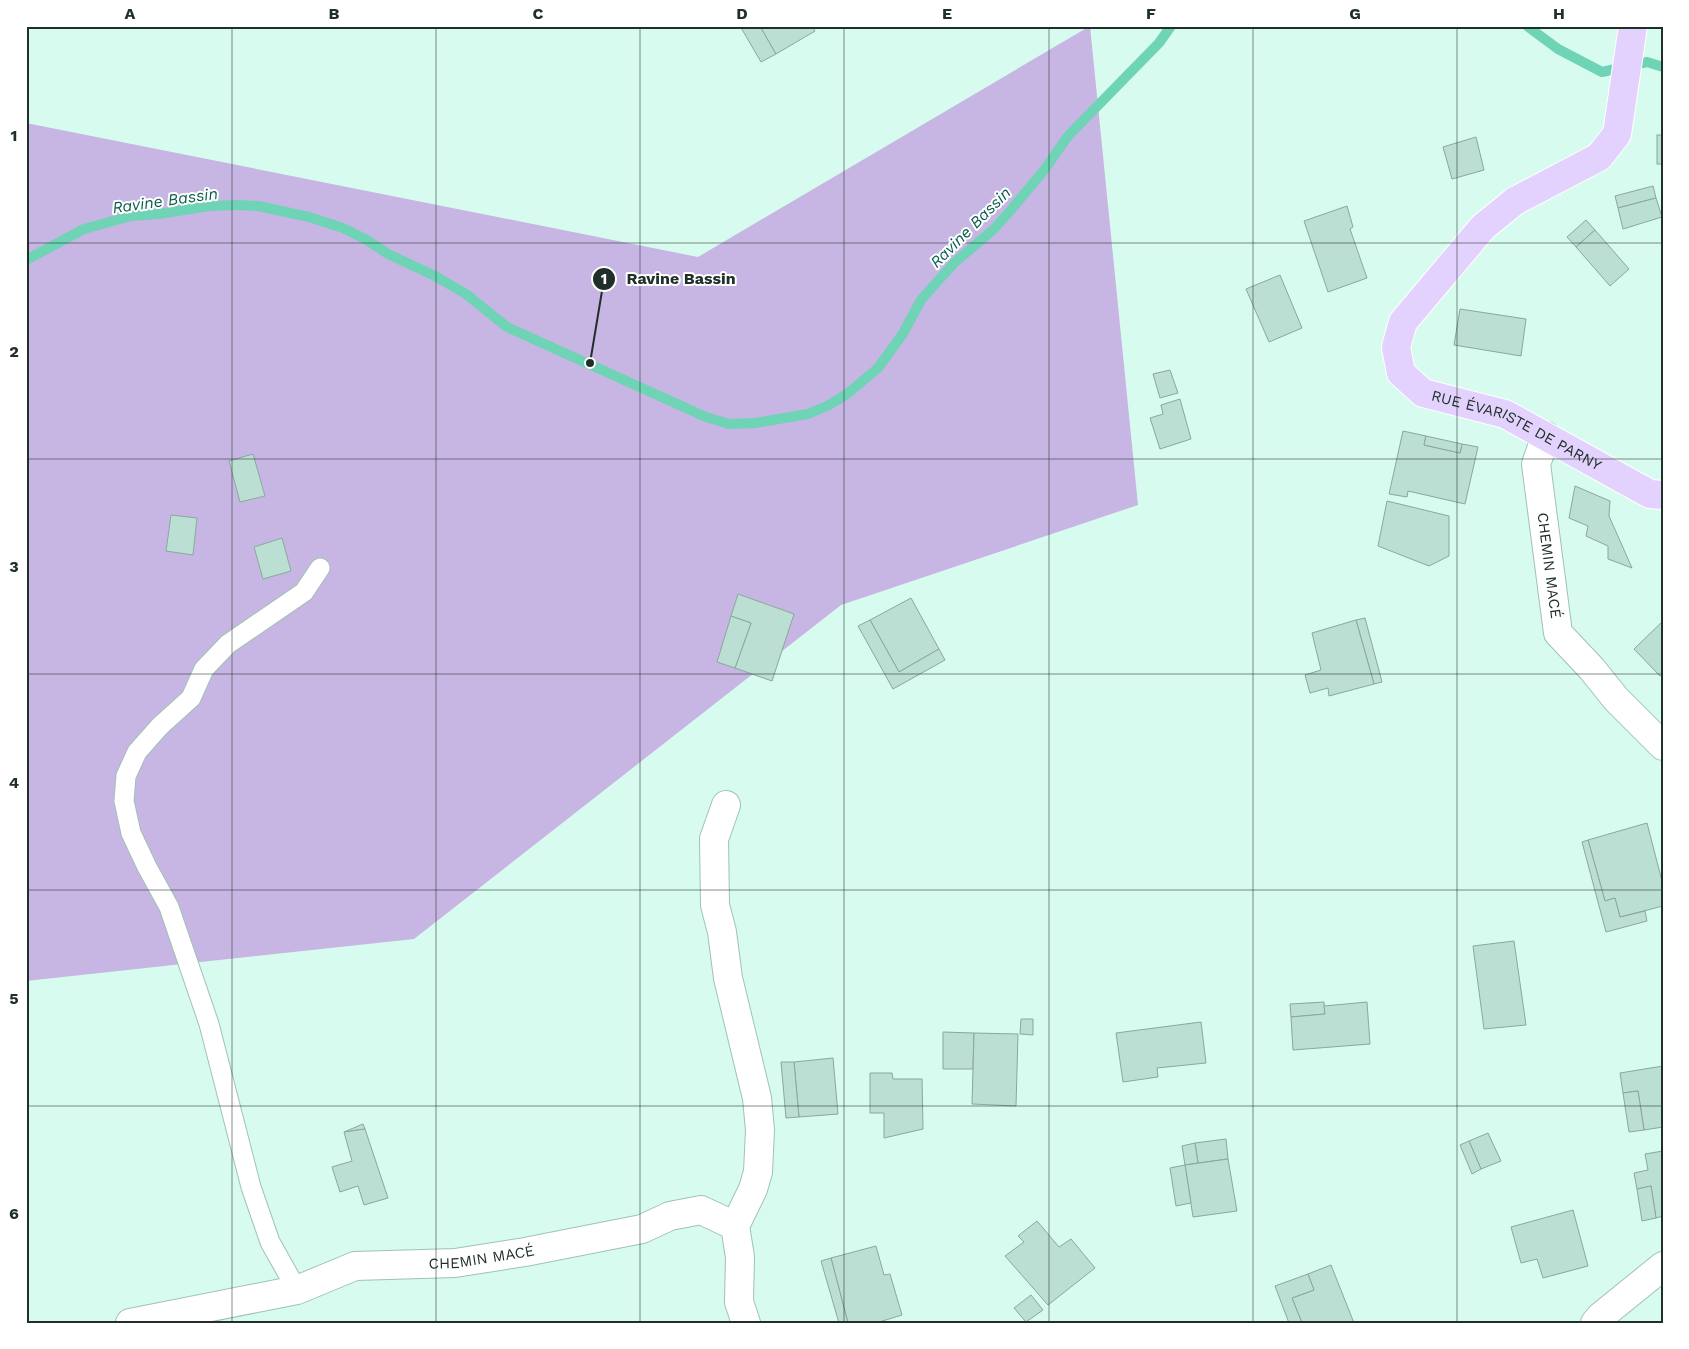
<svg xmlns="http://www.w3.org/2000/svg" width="1689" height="1349" viewBox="0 0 1689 1349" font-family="'Work Sans',sans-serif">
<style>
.green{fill:#c7b6e3}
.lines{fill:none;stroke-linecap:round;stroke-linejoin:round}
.stream{stroke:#6fd3b5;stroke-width:10}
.building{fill:#bbdfd2;stroke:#88a99d}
.service-casing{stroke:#a0c2b6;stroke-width:21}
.minor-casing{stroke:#a0c2b6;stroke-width:30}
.primary-casing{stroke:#fff;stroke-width:30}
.service{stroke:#fff;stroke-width:19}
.minor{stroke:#fff;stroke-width:28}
.primary{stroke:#e3d2fd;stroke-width:28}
.grid{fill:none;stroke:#212f2a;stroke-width:1;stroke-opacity:0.55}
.labels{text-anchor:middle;stroke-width:4;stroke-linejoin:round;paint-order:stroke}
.street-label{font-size:15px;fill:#212f2a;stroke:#fff}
.water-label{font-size:16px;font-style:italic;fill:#095e4b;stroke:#fff}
.leader{fill:none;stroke:#212f2a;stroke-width:2}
.callout-dot{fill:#212f2a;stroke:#fff;stroke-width:2}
.mark-label{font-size:15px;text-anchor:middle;font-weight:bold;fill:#fff}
.callout-label{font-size:16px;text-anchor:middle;font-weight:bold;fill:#212f2a;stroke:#fff;stroke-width:4;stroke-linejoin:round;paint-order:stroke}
.neatline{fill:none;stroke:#212f2a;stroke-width:2}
.grid-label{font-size:16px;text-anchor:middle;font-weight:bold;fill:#212f2a}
</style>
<rect width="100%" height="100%" fill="#d7fbee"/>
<polygon class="green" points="1090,26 1138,505 841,605 414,939 26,981 26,123 698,257"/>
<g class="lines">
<g class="stream">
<polyline points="1527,26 1558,49 1602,72 1647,62 1663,67"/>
<polyline points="26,260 84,229 131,216 159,214 209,206 239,205 258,206 309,217 343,228 367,240 388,254 435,276 466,294 507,327 706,417 729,424 755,423 808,414 827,406 847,394 878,368 902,335 921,300 954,263 994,229 1010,211 1045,169 1068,136 1159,43 1171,26"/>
</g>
</g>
<g class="building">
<polygon points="740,26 760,26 776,54 761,62"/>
<polygon points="760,26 812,26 815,31 776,54"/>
<rect x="1657" y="135" width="6" height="29"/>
<polygon points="1476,137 1484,170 1452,179 1443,147"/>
<polygon points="1653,186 1656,198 1618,208 1615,196"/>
<polygon points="1656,198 1662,217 1623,229 1618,208"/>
<polygon points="1347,206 1353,227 1350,229 1367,278 1328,292 1304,221"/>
<polygon points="1586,220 1595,230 1576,247 1567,237"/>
<polygon points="1595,230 1629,269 1610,286 1576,247"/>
<polygon points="1280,275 1302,328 1269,342 1246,289"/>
<polygon points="1460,309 1526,319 1521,356 1454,345"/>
<polygon points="1170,370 1178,393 1160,398 1153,374"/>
<polygon points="1180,399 1191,439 1160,449 1150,418 1163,414 1161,405"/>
<polygon points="1403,431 1426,436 1424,445 1460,453 1462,444 1478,447 1465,504 1408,491 1407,497 1389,494"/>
<polygon points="1426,436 1462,444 1460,453 1424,445"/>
<polygon points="253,454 265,496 240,502 229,461"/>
<polygon points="1575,486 1610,501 1609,516 1632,568 1608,559 1608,546 1586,536 1588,526 1569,518"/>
<polygon points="1387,501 1449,516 1449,556 1429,566 1378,546"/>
<polygon points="171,515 197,518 193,555 166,551"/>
<polygon points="282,538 291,571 263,579 254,547"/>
<polygon points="738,594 794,614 772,681 735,668 751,623 731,616"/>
<polygon points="911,598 939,649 899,672 870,620"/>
<polygon points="731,616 751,623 735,668 717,662"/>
<polygon points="1365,618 1382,682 1374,684 1356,620"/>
<polygon points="870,620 899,672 939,649 945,660 893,689 858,626"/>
<polygon points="1356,620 1374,684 1329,696 1328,688 1310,693 1305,675 1321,670 1312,633"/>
<polygon points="1663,621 1663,673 1660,676 1634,649"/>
<polygon points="1647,823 1663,885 1663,906 1620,917 1615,898 1605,901 1588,840"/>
<polygon points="1588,840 1605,901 1615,898 1620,917 1645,911 1647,921 1606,932 1582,842"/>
<polygon points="1514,941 1526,1025 1484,1029 1473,946"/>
<polygon points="1324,1002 1325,1014 1291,1017 1290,1004"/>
<polygon points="1367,1002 1370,1044 1293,1050 1291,1017 1325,1014 1324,1006"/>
<polygon points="1021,1019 1033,1019 1033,1035 1020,1034"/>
<polygon points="1201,1022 1206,1063 1157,1068 1158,1077 1123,1082 1116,1033"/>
<polygon points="943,1032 974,1033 973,1069 943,1069"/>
<polygon points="974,1033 1018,1034 1016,1106 972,1104"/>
<polygon points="833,1058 838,1114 799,1117 794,1062"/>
<polygon points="781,1062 794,1062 799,1117 786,1118"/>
<polygon points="1663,1066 1663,1127 1644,1130 1638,1091 1623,1093 1620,1073"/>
<polygon points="870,1073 892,1073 893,1079 922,1079 923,1129 884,1138 884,1113 870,1113"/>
<polygon points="1638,1091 1644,1130 1629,1132 1623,1093"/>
<polygon points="363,1124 365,1129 344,1132"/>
<polygon points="365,1129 388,1198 364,1205 358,1186 340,1192 332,1167 352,1161 344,1132"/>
<polygon points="1488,1133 1501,1161 1481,1169 1469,1141"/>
<polygon points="1226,1139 1228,1159 1198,1163 1195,1143"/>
<polygon points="1469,1141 1481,1169 1472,1174 1460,1145"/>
<polygon points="1195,1143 1198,1163 1185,1165 1182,1146"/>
<polygon points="1663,1151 1663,1216 1656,1218 1651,1186 1637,1189 1634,1173 1648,1170 1645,1154"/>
<polygon points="1228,1159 1237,1211 1193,1217 1185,1165"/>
<polygon points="1185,1165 1191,1203 1176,1206 1170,1168"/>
<polygon points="1651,1186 1656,1218 1642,1221 1637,1189"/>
<polygon points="1573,1210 1588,1266 1543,1278 1537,1259 1521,1263 1511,1227"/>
<polygon points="1037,1221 1059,1247 1071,1239 1095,1268 1048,1305 1005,1256 1024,1242 1018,1236"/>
<polygon points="876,1246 884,1275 890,1274 902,1315 876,1323 848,1323 831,1258"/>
<polygon points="831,1258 848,1323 839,1323 821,1261"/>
<polygon points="1331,1265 1354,1323 1302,1323 1292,1298 1314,1290 1308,1274"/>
<polygon points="1308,1274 1314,1290 1292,1298 1302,1323 1289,1323 1275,1286"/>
<polygon points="1031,1295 1043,1310 1026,1322 1014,1308"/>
</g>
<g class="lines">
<defs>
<polyline id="service" points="297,1290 270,1242 251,1187 209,1024 169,907 147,867 131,833 124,801 126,776 137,752 160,726 191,698 204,669 228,644 304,592 320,568"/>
<g id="minor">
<path id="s1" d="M 1546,436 L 1536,464 L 1558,633 L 1592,669 L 1616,699 L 1663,746"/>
<polyline points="726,805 714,839 715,905 722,932 728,978 757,1098 760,1130 758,1172 753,1189 735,1226"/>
<path id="s2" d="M 130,1323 L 297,1290 L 355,1266 L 455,1263 L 525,1252 L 642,1229 L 670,1216 L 701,1210 L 735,1226 L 740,1257 L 739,1302 L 746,1323"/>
<polyline points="1595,1323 1600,1317 1663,1266"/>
</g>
<g id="primary">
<path id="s3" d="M 1633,26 L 1617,134 L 1599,157 L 1515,201 L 1483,227 L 1403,322 L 1396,347 L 1401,373 L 1423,393 L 1505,414 L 1650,494 L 1663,495"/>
</g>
</defs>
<use href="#service" class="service-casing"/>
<use href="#minor" class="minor-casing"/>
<use href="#primary" class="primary-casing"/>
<use href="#service" class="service"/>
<use href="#minor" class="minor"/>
<use href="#primary" class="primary"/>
</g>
<path class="grid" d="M 232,26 L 232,1323M 436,26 L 436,1323M 640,26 L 640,1323M 844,26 L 844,1323M 1049,26 L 1049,1323M 1253,26 L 1253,1323M 1457,26 L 1457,1323M 26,243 L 1663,243M 26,459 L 1663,459M 26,674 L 1663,674M 26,890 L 1663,890M 26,1106 L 1663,1106"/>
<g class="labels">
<g class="street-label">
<text dy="5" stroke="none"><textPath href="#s3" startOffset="582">RUE ÉVARISTE DE PARNY</textPath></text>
<text dy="5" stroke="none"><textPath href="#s1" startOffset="132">CHEMIN MACÉ</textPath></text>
<text dy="5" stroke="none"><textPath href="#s2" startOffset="360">CHEMIN MACÉ</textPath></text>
</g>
<g class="water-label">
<text transform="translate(165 200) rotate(-8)" y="6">Ravine Bassin</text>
<text transform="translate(970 227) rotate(-45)" y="6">Ravine Bassin</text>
</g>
</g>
<path class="leader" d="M590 363L604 279"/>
<g class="callout-dot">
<circle cx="590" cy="363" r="5"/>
<circle cx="604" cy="279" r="12"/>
</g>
<g class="mark-label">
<text x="604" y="284">1</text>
</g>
<g class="callout-label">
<text x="681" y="284">Ravine Bassin</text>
</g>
<rect width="1689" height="1349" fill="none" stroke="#ffffff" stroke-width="55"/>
<rect x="28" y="28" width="1634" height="1294" class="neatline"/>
<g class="grid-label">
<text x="130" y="19">A</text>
<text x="334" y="19">B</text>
<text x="538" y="19">C</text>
<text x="742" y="19">D</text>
<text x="947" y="19">E</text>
<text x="1151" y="19">F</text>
<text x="1355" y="19">G</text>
<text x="1559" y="19">H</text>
<text x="14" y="141">1</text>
<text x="14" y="357">2</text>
<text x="14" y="572">3</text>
<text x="14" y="788">4</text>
<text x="14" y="1004">5</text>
<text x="14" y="1219">6</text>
</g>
</svg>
